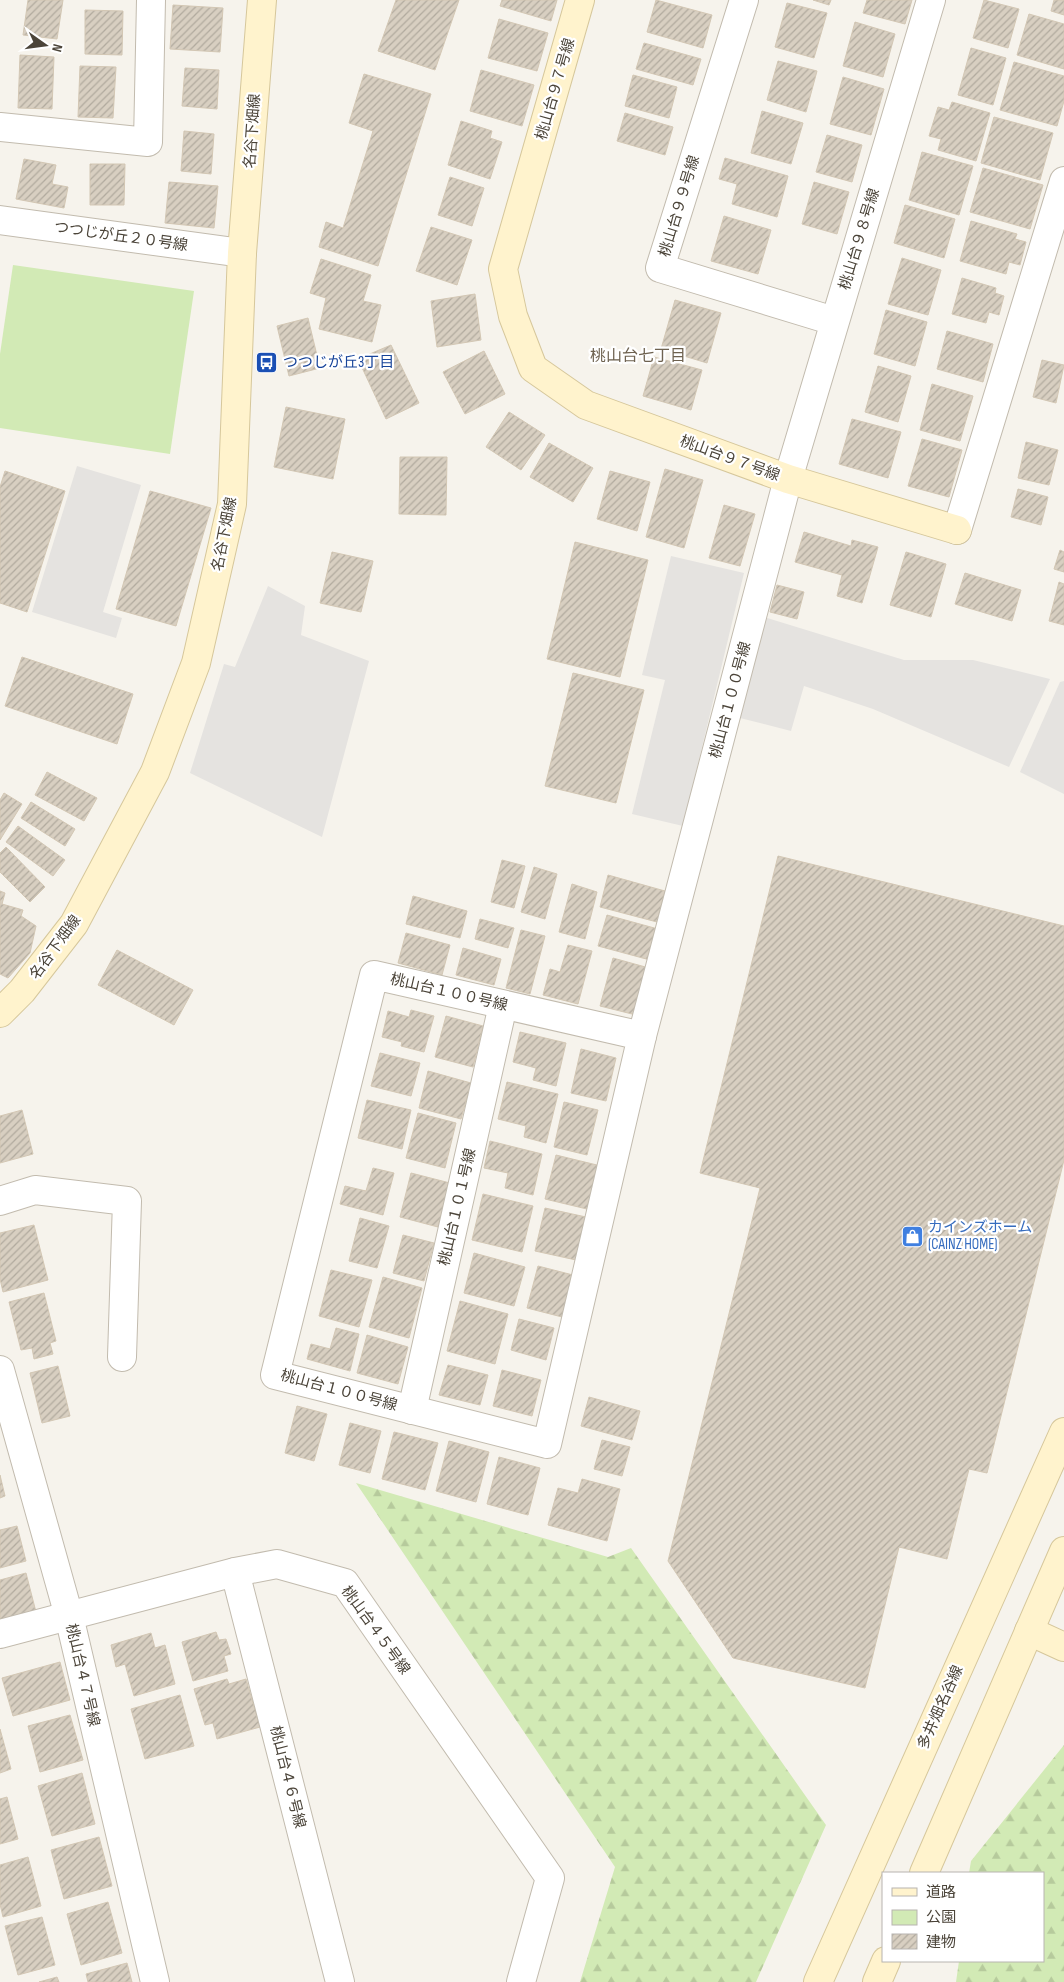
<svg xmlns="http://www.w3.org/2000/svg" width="1064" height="1982" viewBox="0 0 1064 1982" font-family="'Sofia Sans Condensed','Noto Sans JP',sans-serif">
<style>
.green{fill:#d2eab5}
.forest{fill:url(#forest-firs)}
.parking{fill:#e5e3e0}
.building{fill:url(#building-hatch);stroke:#d3c7b4}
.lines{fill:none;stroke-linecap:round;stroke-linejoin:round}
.street-casing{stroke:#c2bbae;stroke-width:30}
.secondary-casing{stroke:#d6c79b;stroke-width:30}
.street{stroke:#fff;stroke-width:28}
.secondary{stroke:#fff3cd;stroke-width:28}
.labels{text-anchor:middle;stroke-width:4.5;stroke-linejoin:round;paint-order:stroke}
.street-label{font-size:15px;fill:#4b4439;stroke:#fff}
.transit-label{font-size:15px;fill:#164399;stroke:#fff;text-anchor:start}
.shop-label{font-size:15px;fill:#366cbe;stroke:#fff;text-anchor:start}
.neighbourhood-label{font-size:16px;fill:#6e6250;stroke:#fff}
</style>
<defs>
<pattern id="forest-firs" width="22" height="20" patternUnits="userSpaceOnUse" patternTransform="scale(1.25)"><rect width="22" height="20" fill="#d2eab5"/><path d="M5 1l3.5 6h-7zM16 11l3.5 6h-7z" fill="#b6ca9c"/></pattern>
<pattern id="building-hatch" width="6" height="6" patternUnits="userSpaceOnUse" patternTransform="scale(1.25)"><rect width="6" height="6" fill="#d8cfc1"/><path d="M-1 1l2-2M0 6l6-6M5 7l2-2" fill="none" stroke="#b1aa9e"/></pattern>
</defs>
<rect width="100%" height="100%" fill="#f6f3ec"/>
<polygon class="green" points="13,265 194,291 170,454 0,428 0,354"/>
<g class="forest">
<polygon points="356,1483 608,1557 631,1548 826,1825 756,1982 580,1982 615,1867"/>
<polygon points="1064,1745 1064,1982 956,1982 959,1961 1043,1961 1043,1873 969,1873 971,1861"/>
</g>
<g class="parking">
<polygon points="77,466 141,485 103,612 122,618 116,638 32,612"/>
<polygon points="671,556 744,573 683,826 632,814 665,680 642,675"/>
<polygon points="268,586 305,606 301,635 369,661 322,837 190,773 224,664 235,667"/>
<polygon points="764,617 904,660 973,660 1050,679 1009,767 873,709 804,686 791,731 740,718"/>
<polygon points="1064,681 1064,794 1020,772 1060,682"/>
</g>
<g class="building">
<polygon points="28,0 63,0 57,39 23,35"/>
<polygon points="396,0 459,0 435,70 378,51"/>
<polygon points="502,0 557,0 551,21 500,6"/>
<polygon points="656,0 712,15 703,48 647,32"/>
<polygon points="813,0 831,0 829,5"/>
<polygon points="867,0 912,0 905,24 863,13"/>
<polygon points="984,0 1019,9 1008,48 973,38"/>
<polygon points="1054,0 1064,0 1064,15 1051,11"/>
<polygon points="787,3 827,13 814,58 775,47"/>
<polygon points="173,5 223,8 220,52 170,49"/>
<polygon points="85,10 123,11 122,55 85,54"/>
<polygon points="1029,14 1064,24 1064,69 1017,55"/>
<polygon points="499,19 548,33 537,71 488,58"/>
<polygon points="855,22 895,34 883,77 843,66"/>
<polygon points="644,43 701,59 693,85 636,69"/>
<polygon points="971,48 1006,58 993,105 958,95"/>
<polygon points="20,55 54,57 52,109 18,108"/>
<polygon points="778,61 817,71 806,112 767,100"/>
<polygon points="1014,62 1064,76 1064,101 1057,126 1000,110"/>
<polygon points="80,66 116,67 113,118 78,117"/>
<polygon points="185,68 219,70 217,109 182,106"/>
<polygon points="481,70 534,85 522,126 470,111"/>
<polygon points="364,74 431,94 378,266 319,247 326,222 343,228 373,131 349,123"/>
<polygon points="633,75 677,87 669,118 625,106"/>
<polygon points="843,77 884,89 871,135 830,124"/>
<polygon points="952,102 990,113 976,161 938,150 941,139 929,136 938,107 949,110"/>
<polygon points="762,111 803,123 791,164 751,153"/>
<polygon points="625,113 673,127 665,155 617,141"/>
<polygon points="994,117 1053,133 1040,180 981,163"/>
<polygon points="461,121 492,131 490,138 502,142 490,179 448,165"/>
<polygon points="184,131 214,134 211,174 181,171"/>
<polygon points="827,135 862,145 852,182 816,172"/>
<polygon points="922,152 973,166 959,215 909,200"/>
<polygon points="725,158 788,176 777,217 732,204 737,184 719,179"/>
<polygon points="24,159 56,165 52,184 68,187 64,208 16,199"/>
<polygon points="90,164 125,164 124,205 90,205"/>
<polygon points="983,168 1043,185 1030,229 970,212"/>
<polygon points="450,177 484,188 472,226 438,215"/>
<polygon points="169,182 218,186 214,228 165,223"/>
<polygon points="814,182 849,192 837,234 802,224"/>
<polygon points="905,205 955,219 944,258 894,243"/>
<polygon points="724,216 771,230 758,274 711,261"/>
<polygon points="971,221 1017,234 1015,239 1026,242 1020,265 1009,262 1006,274 960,261"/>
<polygon points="431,227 472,240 457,285 416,271"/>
<polygon points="902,258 941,270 928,315 888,304"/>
<polygon points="321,259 371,275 363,301 381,305 372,342 319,329 326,298 310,293"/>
<polygon points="962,278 996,288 995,293 1004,296 999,315 989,312 986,323 952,314"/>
<polygon points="475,294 481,340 437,347 431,301"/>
<polygon points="675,300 721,313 707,363 661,349"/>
<polygon points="886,310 927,322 915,366 874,354"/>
<polygon points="308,318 320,368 289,376 277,326"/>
<polygon points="947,331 993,344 983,382 937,369"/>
<polygon points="391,345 419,403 386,419 358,359"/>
<polygon points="484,351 505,394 465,414 443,372"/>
<polygon points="654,357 702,370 691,410 643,396"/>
<polygon points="1042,360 1064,365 1056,403 1033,397"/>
<polygon points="878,366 911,376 898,422 865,412"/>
<polygon points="932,384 973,396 960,441 920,430"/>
<polygon points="286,407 345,419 333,479 274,467"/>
<polygon points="509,412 545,435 521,470 486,447"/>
<polygon points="852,419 901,432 888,478 839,464"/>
<polygon points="922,439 962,450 949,497 908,486"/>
<polygon points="1026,442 1058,450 1049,485 1018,478"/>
<polygon points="549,443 593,468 573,502 530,477"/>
<polygon points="400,457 447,457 446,515 399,514"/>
<polygon points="665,469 703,480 684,548 646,537"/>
<polygon points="5,471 65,491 27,612 0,603 0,487"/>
<polygon points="610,471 650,482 637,531 597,519"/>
<polygon points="1018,489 1048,497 1041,525 1011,517"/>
<polygon points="150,491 211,508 176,626 116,609"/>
<polygon points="724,505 755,514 740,566 709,558"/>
<polygon points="804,532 851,546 852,540 878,547 862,603 837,596 842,575 795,562"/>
<polygon points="575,542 648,560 620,677 547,659"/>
<polygon points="1060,550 1064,552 1064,572 1054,569"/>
<polygon points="332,552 373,561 361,612 320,603"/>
<polygon points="906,552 946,564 931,617 890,605"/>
<polygon points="965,573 1021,590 1012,621 955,604"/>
<polygon points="1059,582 1064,584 1064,625 1049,621"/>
<polygon points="777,585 804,592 797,619 770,612"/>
<polygon points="22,657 133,694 117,744 5,706"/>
<polygon points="573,673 644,690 616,803 545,786"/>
<polygon points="47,772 97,798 84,821 35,795"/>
<polygon points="4,793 22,804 0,840 0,800"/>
<polygon points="31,802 75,829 65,846 21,818"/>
<polygon points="18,826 65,860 53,876 6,842"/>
<polygon points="6,847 45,887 30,902 0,872 0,853"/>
<polygon points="778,856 1064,926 1064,1160 987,1473 969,1469 947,1559 899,1547 865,1688 733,1658 668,1561 760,1188 700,1173"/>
<polygon points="502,860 525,866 514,908 491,902"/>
<polygon points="534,867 557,874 545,919 521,912"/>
<polygon points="608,875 665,891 657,922 600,907"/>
<polygon points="572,884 597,892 585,939 559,932"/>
<polygon points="0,891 5,893 2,904 23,910 21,916 36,926 30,953 8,978 0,974"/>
<polygon points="413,896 467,911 460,938 406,924"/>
<polygon points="607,915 658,929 650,960 598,946"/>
<polygon points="480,919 514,928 508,948 475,939"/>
<polygon points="521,930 545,936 530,994 506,988"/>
<polygon points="406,933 450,945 442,975 398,963"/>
<polygon points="568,945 592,951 578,1004 543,995 550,969 560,972"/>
<polygon points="463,948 501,959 494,985 456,975"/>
<polygon points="117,950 193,990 174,1025 98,985"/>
<polygon points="613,958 649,968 636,1015 600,1006"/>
<polygon points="411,1010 434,1016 424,1052 401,1046 402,1042 382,1037 388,1011 409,1017"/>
<polygon points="446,1016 483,1026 473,1067 435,1057"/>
<polygon points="520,1032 566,1043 556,1086 533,1080 536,1068 513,1062"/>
<polygon points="581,1049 616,1058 606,1101 571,1093"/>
<polygon points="380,1053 420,1063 411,1096 371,1086"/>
<polygon points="428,1071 471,1083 461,1119 419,1108"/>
<polygon points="507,1082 558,1094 546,1143 524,1137 526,1126 498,1119"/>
<polygon points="367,1100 411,1110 402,1149 358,1138"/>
<polygon points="564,1102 598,1110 587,1155 554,1147"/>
<polygon points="22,1110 33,1154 0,1163 0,1116"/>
<polygon points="418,1113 456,1123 445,1168 406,1158"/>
<polygon points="490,1141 542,1154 533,1195 505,1188 508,1173 484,1168"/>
<polygon points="556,1155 601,1166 591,1210 545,1199"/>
<polygon points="373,1168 394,1173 383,1215 340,1204 345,1186 366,1191"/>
<polygon points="411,1173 450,1183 438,1227 400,1217"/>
<polygon points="483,1194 533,1206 522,1252 472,1240"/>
<polygon points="545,1208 586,1217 576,1260 535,1251"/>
<polygon points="360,1218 389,1226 377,1268 349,1261"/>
<polygon points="34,1225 48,1280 3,1292 0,1279 0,1233"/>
<polygon points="403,1235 434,1243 424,1281 393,1273"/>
<polygon points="474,1253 525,1267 514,1306 464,1293"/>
<polygon points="538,1266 573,1275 562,1317 527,1308"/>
<polygon points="331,1270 372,1280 359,1327 319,1316"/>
<polygon points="383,1277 422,1288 409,1338 369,1327"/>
<polygon points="44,1293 56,1341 50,1343 53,1354 34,1359 32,1348 21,1350 9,1302"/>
<polygon points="460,1301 508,1314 495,1364 447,1351"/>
<polygon points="519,1319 554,1328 546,1360 511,1350"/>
<polygon points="336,1328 359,1334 350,1371 307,1359 311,1344 330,1349"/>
<polygon points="367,1335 408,1347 398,1384 357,1373"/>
<polygon points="448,1365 488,1375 480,1405 439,1395"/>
<polygon points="58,1366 70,1416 42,1423 30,1373"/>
<polygon points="502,1370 541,1380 532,1416 493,1406"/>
<polygon points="589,1397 640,1411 632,1440 581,1426"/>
<polygon points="297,1406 327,1414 314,1461 285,1453"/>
<polygon points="350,1423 381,1431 370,1473 339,1465"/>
<polygon points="394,1432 438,1443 425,1490 382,1479"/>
<polygon points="602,1440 630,1447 622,1476 594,1469"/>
<polygon points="449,1441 489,1452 476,1502 436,1491"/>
<polygon points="499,1457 540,1468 528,1515 487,1504"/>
<polygon points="0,1475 5,1496 0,1498"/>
<polygon points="582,1479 620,1489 607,1541 548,1525 558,1488 578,1493"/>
<polygon points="17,1526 26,1561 0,1568 0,1530"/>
<polygon points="26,1573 36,1612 0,1621 0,1580"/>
<polygon points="216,1632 219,1640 226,1639 231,1654 224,1656 228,1671 193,1681 182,1642"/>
<polygon points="151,1633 155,1648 165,1645 175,1684 134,1696 125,1664 116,1667 111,1645"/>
<polygon points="60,1662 70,1700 13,1716 2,1678"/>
<polygon points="227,1679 229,1684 246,1679 260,1727 217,1739 213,1723 205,1725 194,1689"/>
<polygon points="180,1695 194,1746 145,1759 131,1709"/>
<polygon points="70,1715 83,1760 40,1772 28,1726"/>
<polygon points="0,1729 11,1769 0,1773"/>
<polygon points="82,1773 95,1824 52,1836 38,1786"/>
<polygon points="7,1797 18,1839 0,1844 0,1799"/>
<polygon points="99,1837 112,1886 64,1899 51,1850"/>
<polygon points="28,1857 41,1906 3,1917 0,1904 0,1865"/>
<polygon points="108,1902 122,1953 81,1965 67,1914"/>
<polygon points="42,1917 55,1965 18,1975 5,1926"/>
<polygon points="127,1963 132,1982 88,1982 86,1974"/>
<polygon points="57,1977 59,1982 39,1982"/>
</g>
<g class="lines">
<defs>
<g id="street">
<polyline points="744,0 660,268 834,321"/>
<polyline points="0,127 148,142 151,0"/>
<polyline points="0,220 242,253"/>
<polyline points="957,530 1064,181"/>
<polygon points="374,975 642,1036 547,1444 275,1375"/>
<polyline points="642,1036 788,479 931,0"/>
<polyline points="0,1201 35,1190 127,1201 122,1357"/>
<polyline points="0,1370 69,1616 155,1982"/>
<polyline points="412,1410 503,1005"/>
<polyline points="235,1572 340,1982"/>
<polyline points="0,1634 235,1572 277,1564 345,1583 550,1878 521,1982"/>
</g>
<g id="secondary">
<polyline points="580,0 503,269 513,316 533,368 586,405 788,479 957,530"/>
<polyline points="0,1013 22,991 74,924 155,772 196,663 232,504 242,253 262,0"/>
<polyline points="1029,1631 1064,1647"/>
<polyline points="924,1873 1064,1551"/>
<polyline points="818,1982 1064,1432"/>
<polyline points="877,1982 886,1961"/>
</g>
</defs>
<use href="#street" class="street-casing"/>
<use href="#secondary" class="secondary-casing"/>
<use href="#street" class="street"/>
<use href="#secondary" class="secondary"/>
</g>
<defs>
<symbol id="bus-square" viewBox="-11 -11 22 22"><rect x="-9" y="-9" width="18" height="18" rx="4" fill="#1a4fb4" stroke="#fff"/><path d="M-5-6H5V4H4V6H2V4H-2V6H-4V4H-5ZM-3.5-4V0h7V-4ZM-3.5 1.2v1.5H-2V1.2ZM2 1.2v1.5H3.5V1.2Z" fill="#fff"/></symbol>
<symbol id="shop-square" viewBox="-11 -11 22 22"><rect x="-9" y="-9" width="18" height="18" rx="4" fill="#3f7fe0" stroke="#fff"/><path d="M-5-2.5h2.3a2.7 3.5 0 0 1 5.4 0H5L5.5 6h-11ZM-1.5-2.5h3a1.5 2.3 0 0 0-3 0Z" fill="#fff"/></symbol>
</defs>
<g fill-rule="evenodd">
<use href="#bus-square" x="254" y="350" width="25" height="25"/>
<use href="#shop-square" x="900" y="1224" width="25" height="25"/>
</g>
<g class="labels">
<g class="street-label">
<text transform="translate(555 89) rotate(-74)" y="5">桃山台９７号線</text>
<text transform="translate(252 131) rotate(-86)" y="5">名谷下畑線</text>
<text transform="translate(679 206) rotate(-73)" y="5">桃山台９９号線</text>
<text transform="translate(121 236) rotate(8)" y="5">つつじが丘２０号線</text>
<text transform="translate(859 239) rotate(-73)" y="5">桃山台９８号線</text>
<text transform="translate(730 458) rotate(20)" y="5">桃山台９７号線</text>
<text transform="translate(224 534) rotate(-79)" y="5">名谷下畑線</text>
<text transform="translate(730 700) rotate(-75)" y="5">桃山台１００号線</text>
<text transform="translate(55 947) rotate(-54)" y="5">名谷下畑線</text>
<text transform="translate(449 992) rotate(13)" y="5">桃山台１００号線</text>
<text transform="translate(457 1207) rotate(-77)" y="5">桃山台１０１号線</text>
<text transform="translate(339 1390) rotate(15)" y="5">桃山台１００号線</text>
<text transform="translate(376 1630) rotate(54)" y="5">桃山台４５号線</text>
<text transform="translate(83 1675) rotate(77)" y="5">桃山台４７号線</text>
<text transform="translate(940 1707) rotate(-66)" y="5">多井畑名谷線</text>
<text transform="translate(288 1777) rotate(76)" y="5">桃山台４６号線</text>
</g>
<g class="transit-label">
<text x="283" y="367">つつじが丘3丁目</text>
</g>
<g class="shop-label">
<text x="928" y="1232">カインズホーム<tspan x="928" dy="17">(CAINZ HOME)</tspan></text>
</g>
<g class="neighbourhood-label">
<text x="638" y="361">桃山台七丁目</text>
</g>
</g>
<rect x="882" y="1872" width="162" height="90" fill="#ffffff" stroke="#b7b4b0"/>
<rect x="892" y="1888" width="25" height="8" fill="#fff3cd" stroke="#b7b4b0"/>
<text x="926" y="1897" font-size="15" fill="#4b4439">道路</text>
<rect x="892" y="1910" width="25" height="15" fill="#d2eab5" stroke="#b7b4b0"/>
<text x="926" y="1922" font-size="15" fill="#4b4439">公園</text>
<rect x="892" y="1934" width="25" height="15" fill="url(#building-hatch)" stroke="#b7b4b0"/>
<text x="926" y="1947" font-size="15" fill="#4b4439">建物</text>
<g transform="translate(45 45) rotate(104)" stroke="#ffffff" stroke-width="4" paint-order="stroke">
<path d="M0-4L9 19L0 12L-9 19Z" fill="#4b4439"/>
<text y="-8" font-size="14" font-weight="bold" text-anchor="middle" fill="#4b4439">N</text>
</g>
</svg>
